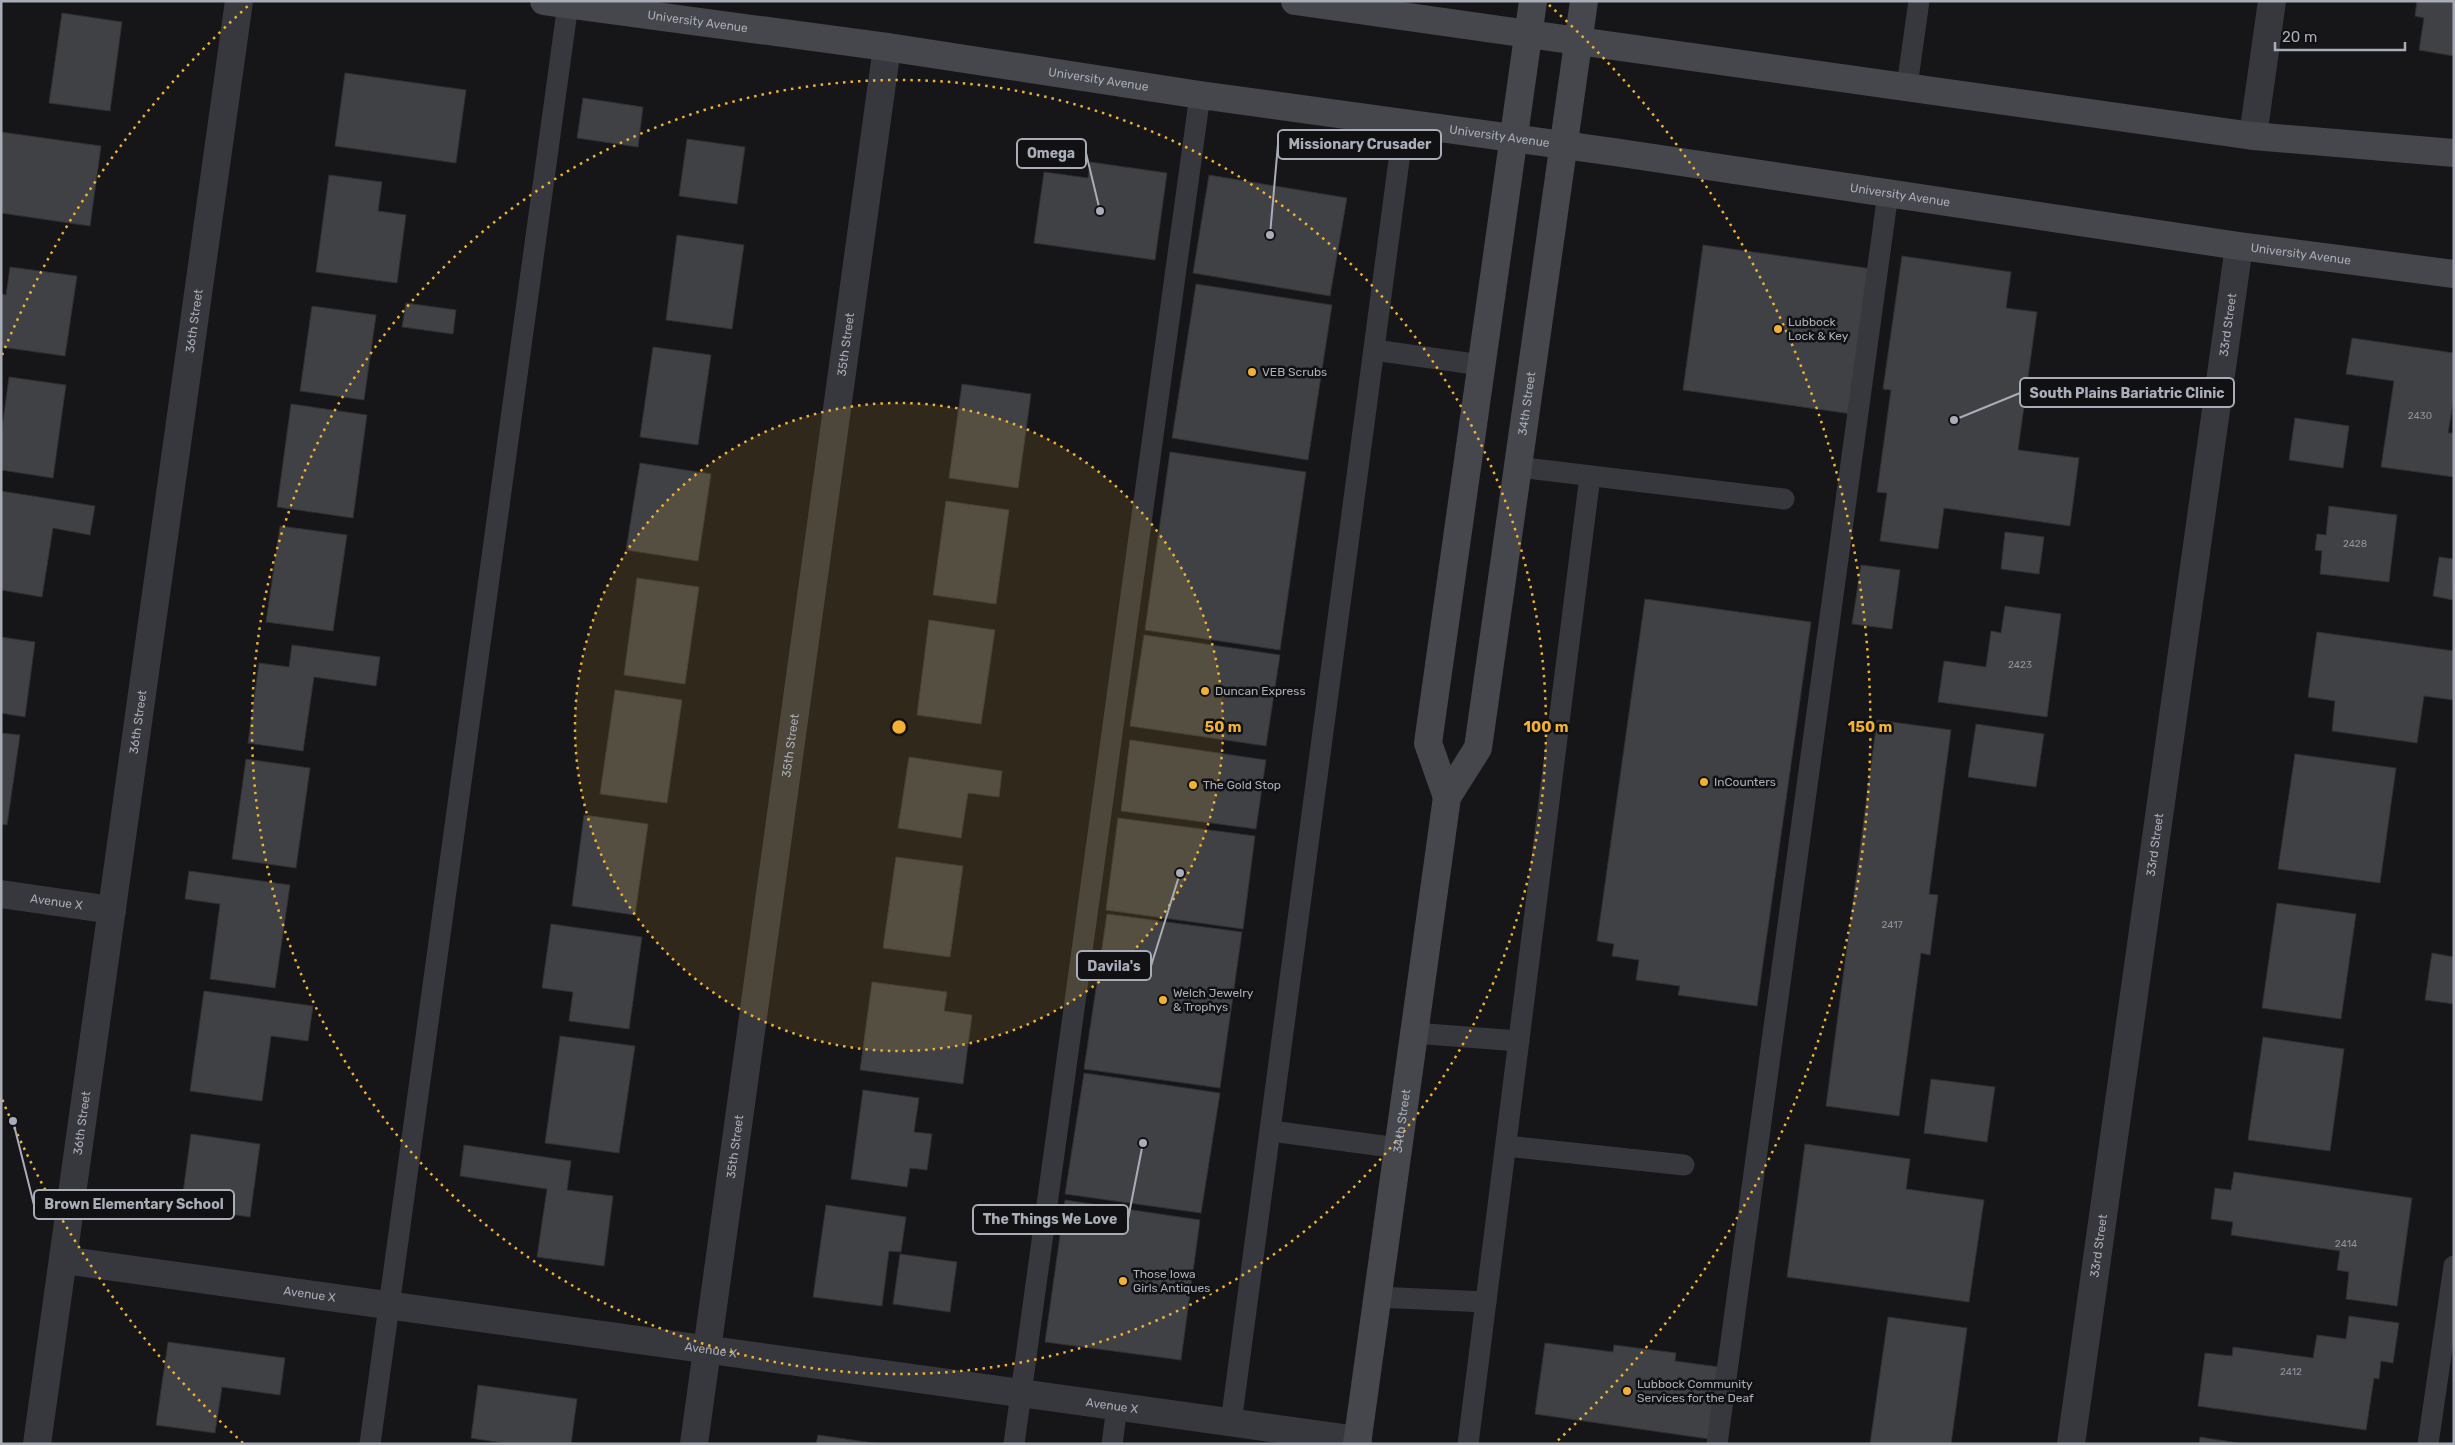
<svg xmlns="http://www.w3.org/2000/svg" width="2455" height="1445" viewBox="0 0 2455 1445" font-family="Rubik,sans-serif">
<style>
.building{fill:#404145;stroke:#303034}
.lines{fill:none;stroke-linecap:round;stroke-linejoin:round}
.lane{stroke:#37383d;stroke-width:21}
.street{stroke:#37383d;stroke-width:28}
.secondary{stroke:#45474d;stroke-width:28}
.ring{fill:none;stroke:#f2b134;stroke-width:2.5;stroke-dasharray:2.5 5}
.poi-dot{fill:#f2b134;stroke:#111113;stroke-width:2}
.labels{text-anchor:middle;stroke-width:5;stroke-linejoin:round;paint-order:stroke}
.number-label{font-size:10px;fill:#8e929b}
.street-label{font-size:12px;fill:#a8adb8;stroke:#111113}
.poi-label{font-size:12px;fill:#a8adb8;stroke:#111113;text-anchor:start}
.centre{fill:#f2b134;stroke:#111113;stroke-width:2.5}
.ring-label{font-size:15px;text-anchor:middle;font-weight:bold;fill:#f2b134;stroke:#111113;stroke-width:5;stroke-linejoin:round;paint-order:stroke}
.leader{fill:none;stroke:#a8adb8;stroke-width:2}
.callout-dot{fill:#a8adb8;stroke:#111113;stroke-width:2}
.callout{fill:#111113;stroke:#a8adb8;stroke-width:2}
.callout-label{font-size:14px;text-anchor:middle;font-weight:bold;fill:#a8adb8}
</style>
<rect width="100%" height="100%" fill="#161618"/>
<g class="building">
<polygon points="2417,1 2454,1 2454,56 2419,50 2424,18 2415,16"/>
<polygon points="62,13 122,22 110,111 49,103"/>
<polygon points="345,73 466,90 456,163 335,146"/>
<polygon points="583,98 643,107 638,147 577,138"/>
<polygon points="1,132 101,146 90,226 1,213"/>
<polygon points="687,139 745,147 737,204 679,196"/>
<polygon points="1090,162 1167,173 1155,260 1034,243 1044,172 1088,178"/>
<polygon points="329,175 382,182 378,211 406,215 397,283 316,272"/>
<polygon points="1209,175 1347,198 1330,296 1193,273"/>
<polygon points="677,235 744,245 732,329 666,320"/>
<polygon points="1703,245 1873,269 1852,414 1683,390"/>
<polygon points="1902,256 2011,272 2006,308 2037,312 2018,450 2079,458 2070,526 1944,508 1938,549 1880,541 1887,493 1877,492 1891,390 1883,389"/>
<polygon points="10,267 77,276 65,356 1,347 1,294 6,295"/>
<polygon points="1196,284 1332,305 1308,460 1172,438"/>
<polygon points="406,303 456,310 453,334 402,327"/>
<polygon points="312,306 376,315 364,400 300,391"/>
<polygon points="2352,338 2454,353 2454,397 2448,433 2454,433 2454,477 2381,467 2394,381 2346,374"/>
<polygon points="653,347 711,355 698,445 640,437"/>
<polygon points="9,377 66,385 53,478 1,470 1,435"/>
<polygon points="962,384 1031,394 1018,488 949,478"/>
<polygon points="291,404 367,415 353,518 277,507"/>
<polygon points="2295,418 2349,426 2343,468 2289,460"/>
<polygon points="1170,452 1306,472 1280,650 1145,630"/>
<polygon points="640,463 711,474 698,561 626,550"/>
<polygon points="1,491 95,506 90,535 53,528 42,597 1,590"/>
<polygon points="946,501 1009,510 996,604 933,595"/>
<polygon points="2329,506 2397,515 2389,582 2320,574 2322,551 2315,550 2317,534 2326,535"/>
<polygon points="280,526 347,535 333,631 266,622"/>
<polygon points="2005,532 2044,537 2039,574 2001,569"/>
<polygon points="2439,557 2454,559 2453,600 2433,596"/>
<polygon points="1861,565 1900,570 1892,629 1852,624"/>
<polygon points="637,578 699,587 685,684 624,675"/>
<polygon points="1645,599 1811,622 1757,1006 1678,995 1680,986 1636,980 1639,960 1612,956 1614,944 1597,941"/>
<polygon points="2005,606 2061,614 2047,717 1938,702 1944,661 1986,667 1991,631 2001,633"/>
<polygon points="929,620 995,630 981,724 917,715"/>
<polygon points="2317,632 2454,651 2454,700 2424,696 2417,743 2332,731 2335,701 2308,697"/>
<polygon points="1144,635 1280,655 1266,746 1130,726"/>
<polygon points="1,637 35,642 25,717 1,713"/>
<polygon points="292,645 380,657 376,686 314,677 303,751 248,743 259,663 289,667"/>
<polygon points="615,690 682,700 667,803 600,794"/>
<polygon points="1877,720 1951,730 1929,894 1938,895 1930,955 1921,953 1899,1116 1826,1106"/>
<polygon points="1976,724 2044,734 2036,787 1968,777"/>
<polygon points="1,733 20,735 7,825 1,824"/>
<polygon points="1130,740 1266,760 1256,829 1121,811"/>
<polygon points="2295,754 2396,768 2380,883 2278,869"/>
<polygon points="909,757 1002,771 999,797 968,793 961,838 898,828"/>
<polygon points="246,759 310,768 296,868 232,859"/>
<polygon points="584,815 648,824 635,915 572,906"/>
<polygon points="1118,818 1255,836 1243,929 1106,910"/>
<polygon points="896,857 963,866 950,957 883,948"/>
<polygon points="189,871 290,885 275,988 210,979 220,904 185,899"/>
<polygon points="2277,903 2356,914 2341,1019 2262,1008"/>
<polygon points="1107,914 1242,932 1220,1088 1084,1069"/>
<polygon points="551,924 642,937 629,1029 569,1021 573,992 542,988"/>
<polygon points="2432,953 2454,957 2454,1004 2425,1000"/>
<polygon points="872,982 947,992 944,1011 972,1015 963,1084 860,1070"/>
<polygon points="204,991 313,1006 308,1041 271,1036 262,1101 190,1091"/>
<polygon points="560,1036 635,1046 619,1153 545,1143"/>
<polygon points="2263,1037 2344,1049 2330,1151 2248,1140"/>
<polygon points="1084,1073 1220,1093 1201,1213 1065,1194"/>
<polygon points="1931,1079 1995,1087 1987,1142 1924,1133"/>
<polygon points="863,1090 919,1098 914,1132 932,1134 927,1170 910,1168 907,1187 851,1179"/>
<polygon points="191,1134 260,1144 250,1217 181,1207"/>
<polygon points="1805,1144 1910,1159 1906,1189 1984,1200 1969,1302 1787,1277"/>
<polygon points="464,1145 571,1161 567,1190 613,1196 604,1266 537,1257 547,1189 460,1176"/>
<polygon points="2234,1172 2412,1198 2397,1306 2346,1299 2349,1272 2337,1270 2340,1251 2231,1235 2233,1222 2211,1219 2215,1188 2231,1190"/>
<polygon points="1065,1200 1200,1220 1181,1360 1045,1342"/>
<polygon points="826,1205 906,1217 901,1252 889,1251 882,1306 813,1297"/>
<polygon points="900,1254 957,1262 950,1312 893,1304"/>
<polygon points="2349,1316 2399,1323 2393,1363 2381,1361 2379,1379 2374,1378 2366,1430 2198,1406 2205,1353 2232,1356 2233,1347 2313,1358 2317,1335 2346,1339"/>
<polygon points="1888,1317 1967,1328 1951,1444 1870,1444"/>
<polygon points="168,1342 285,1358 280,1395 222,1387 215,1433 156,1425"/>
<polygon points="1545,1343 1613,1352 1614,1345 1676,1353 1675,1361 1719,1367 1709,1439 1535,1414"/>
<polygon points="478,1385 577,1399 571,1444 509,1444 471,1438"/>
<polygon points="818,1435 880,1444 816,1444"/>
<polygon points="2200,1437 2245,1444 2199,1444"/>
</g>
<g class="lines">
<g class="lane">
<polyline points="1907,86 1919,1"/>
<polyline points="1374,350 1481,365"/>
<polyline points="1518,467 1784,499"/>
<polyline points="1414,1033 1519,1041"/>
<polyline points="1271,1131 1398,1148"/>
<polyline points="1506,1146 1684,1165"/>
<polyline points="1377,1297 1486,1302"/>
<polyline points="1231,1423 1404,123"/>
<polyline points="370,1444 568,4"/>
<polyline points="1014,1444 1200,95"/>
<polyline points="1112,1444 1117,1407"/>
<polyline points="1468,1444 1590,476"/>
<polyline points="1717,1444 1888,193"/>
<polyline points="2428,1444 2454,1266"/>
</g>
<g class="street">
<polyline points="2253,136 2272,1"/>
<path id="s1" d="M 1,894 L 112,910"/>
<path id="s2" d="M 63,1260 L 1358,1440"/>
<path id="s3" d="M 37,1444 L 239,1"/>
<path id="s4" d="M 694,1444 L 887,47"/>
<path id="s5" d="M 2071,1444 L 2239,246"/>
</g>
<g class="secondary">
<path id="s6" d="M 544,1 L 887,47 L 1200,95 L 1614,152 L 2239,246 L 2454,274"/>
<polyline points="1295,1 2253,136 2454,153"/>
<polyline points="1447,797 1428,743 1533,1"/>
<path id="s7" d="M 1357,1444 L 1447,797 L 1478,748 L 1584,1"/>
</g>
</g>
<circle cx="899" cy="727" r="324" fill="#f2b134" fill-opacity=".12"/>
<g class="ring">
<circle cx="899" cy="727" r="324"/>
<circle cx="899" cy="727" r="647"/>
<path d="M243 1443A971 971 0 0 1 2 1099M2 355A971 971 0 0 1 249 5M1549 5A971 971 0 0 1 1555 1443"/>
</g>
<g class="poi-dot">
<circle cx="1778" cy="329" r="5"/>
<circle cx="1252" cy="372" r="5"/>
<circle cx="1205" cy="691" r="5"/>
<circle cx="1704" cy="782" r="5"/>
<circle cx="1193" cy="785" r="5"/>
<circle cx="1163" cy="1000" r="5"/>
<circle cx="1123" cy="1281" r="5"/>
<circle cx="1627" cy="1391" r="5"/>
</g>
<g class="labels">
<g class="number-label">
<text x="2420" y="419">2430</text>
<text x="2355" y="547">2428</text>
<text x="2020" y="668">2423</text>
<text x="1892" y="928">2417</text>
<text x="2346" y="1247">2414</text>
<text x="2291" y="1375">2412</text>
</g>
<g class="street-label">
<text dy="4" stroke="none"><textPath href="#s6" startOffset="155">University Avenue</textPath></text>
<text dy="4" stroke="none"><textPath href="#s6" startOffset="560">University Avenue</textPath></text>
<text dy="4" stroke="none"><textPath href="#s6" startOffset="965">University Avenue</textPath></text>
<text dy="4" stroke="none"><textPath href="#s6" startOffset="1370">University Avenue</textPath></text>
<text dy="4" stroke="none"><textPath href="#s6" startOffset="1775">University Avenue</textPath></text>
<text dy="4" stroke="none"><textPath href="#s3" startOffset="1134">36th Street</textPath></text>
<text dy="4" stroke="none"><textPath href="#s5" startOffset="1130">33rd Street</textPath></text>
<text dy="4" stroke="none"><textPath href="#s4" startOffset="1110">35th Street</textPath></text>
<text dy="4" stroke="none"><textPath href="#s7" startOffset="1059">34th Street</textPath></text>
<text dy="4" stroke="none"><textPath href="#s3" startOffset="729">36th Street</textPath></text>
<text dy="4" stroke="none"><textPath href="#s4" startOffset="705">35th Street</textPath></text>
<text dy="4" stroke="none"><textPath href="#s5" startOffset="605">33rd Street</textPath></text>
<text dy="4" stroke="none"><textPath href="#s1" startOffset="56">Avenue X</textPath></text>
<text dy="4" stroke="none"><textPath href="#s7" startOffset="326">34th Street</textPath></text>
<text dy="4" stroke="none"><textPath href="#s3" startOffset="324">36th Street</textPath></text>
<text dy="4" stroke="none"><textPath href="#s4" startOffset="300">35th Street</textPath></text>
<text dy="4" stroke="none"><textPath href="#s5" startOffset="200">33rd Street</textPath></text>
<text dy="4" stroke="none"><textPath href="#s2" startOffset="249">Avenue X</textPath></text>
<text dy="4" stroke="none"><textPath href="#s2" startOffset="654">Avenue X</textPath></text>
<text dy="4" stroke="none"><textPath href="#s2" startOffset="1059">Avenue X</textPath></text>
</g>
<g class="poi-label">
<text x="1788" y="326">Lubbock<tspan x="1788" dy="14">Lock &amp; Key</tspan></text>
<text x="1262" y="376">VEB Scrubs</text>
<text x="1215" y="695">Duncan Express</text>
<text x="1714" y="786">InCounters</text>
<text x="1203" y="789">The Gold Stop</text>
<text x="1173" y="997">Welch Jewelry<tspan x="1173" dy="14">&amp; Trophys</tspan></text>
<text x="1133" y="1278">Those Iowa<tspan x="1133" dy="14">Girls Antiques</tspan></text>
<text x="1637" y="1388">Lubbock Community<tspan x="1637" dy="14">Services for the Deaf</tspan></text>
</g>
</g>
<circle cx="899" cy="727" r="8" class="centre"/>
<g class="ring-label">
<text x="1223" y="732">50 m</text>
<text x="1546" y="732">100 m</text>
<text x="1870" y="732">150 m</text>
</g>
<path class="leader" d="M1270 235L1278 144M1100 211L1086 153M1954 420L2020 393M1180 873L1151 966M13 1121L34 1205M1143 1143L1128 1219"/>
<g class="callout-dot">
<circle cx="1270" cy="235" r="5"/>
<circle cx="1100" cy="211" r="5"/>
<circle cx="1954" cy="420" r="5"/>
<circle cx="1180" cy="873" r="5"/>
<circle cx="13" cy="1121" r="5"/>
<circle cx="1143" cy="1143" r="5"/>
</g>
<g class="callout">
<rect x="1278" y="130" width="163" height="29" rx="5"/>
<rect x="1017" y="139" width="69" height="29" rx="5"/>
<rect x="2020" y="378" width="214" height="29" rx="5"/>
<rect x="1077" y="951" width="74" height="29" rx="5"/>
<rect x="34" y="1190" width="200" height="29" rx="5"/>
<rect x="973" y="1205" width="155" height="29" rx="5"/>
</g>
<g class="callout-label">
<text x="1360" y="149">Missionary Crusader</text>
<text x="1051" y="158">Omega</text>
<text x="2127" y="398">South Plains Bariatric Clinic</text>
<text x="1114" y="971">Davila's</text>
<text x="134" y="1209">Brown Elementary School</text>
<text x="1050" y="1224">The Things We Love</text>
</g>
<rect width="2455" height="1445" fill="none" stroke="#a8adb8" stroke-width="5"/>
<path d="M2275 42v8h130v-8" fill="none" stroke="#a8adb8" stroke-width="2.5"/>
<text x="2282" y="42" font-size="15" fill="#a8adb8" stroke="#111113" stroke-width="4" paint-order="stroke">20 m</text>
</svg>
